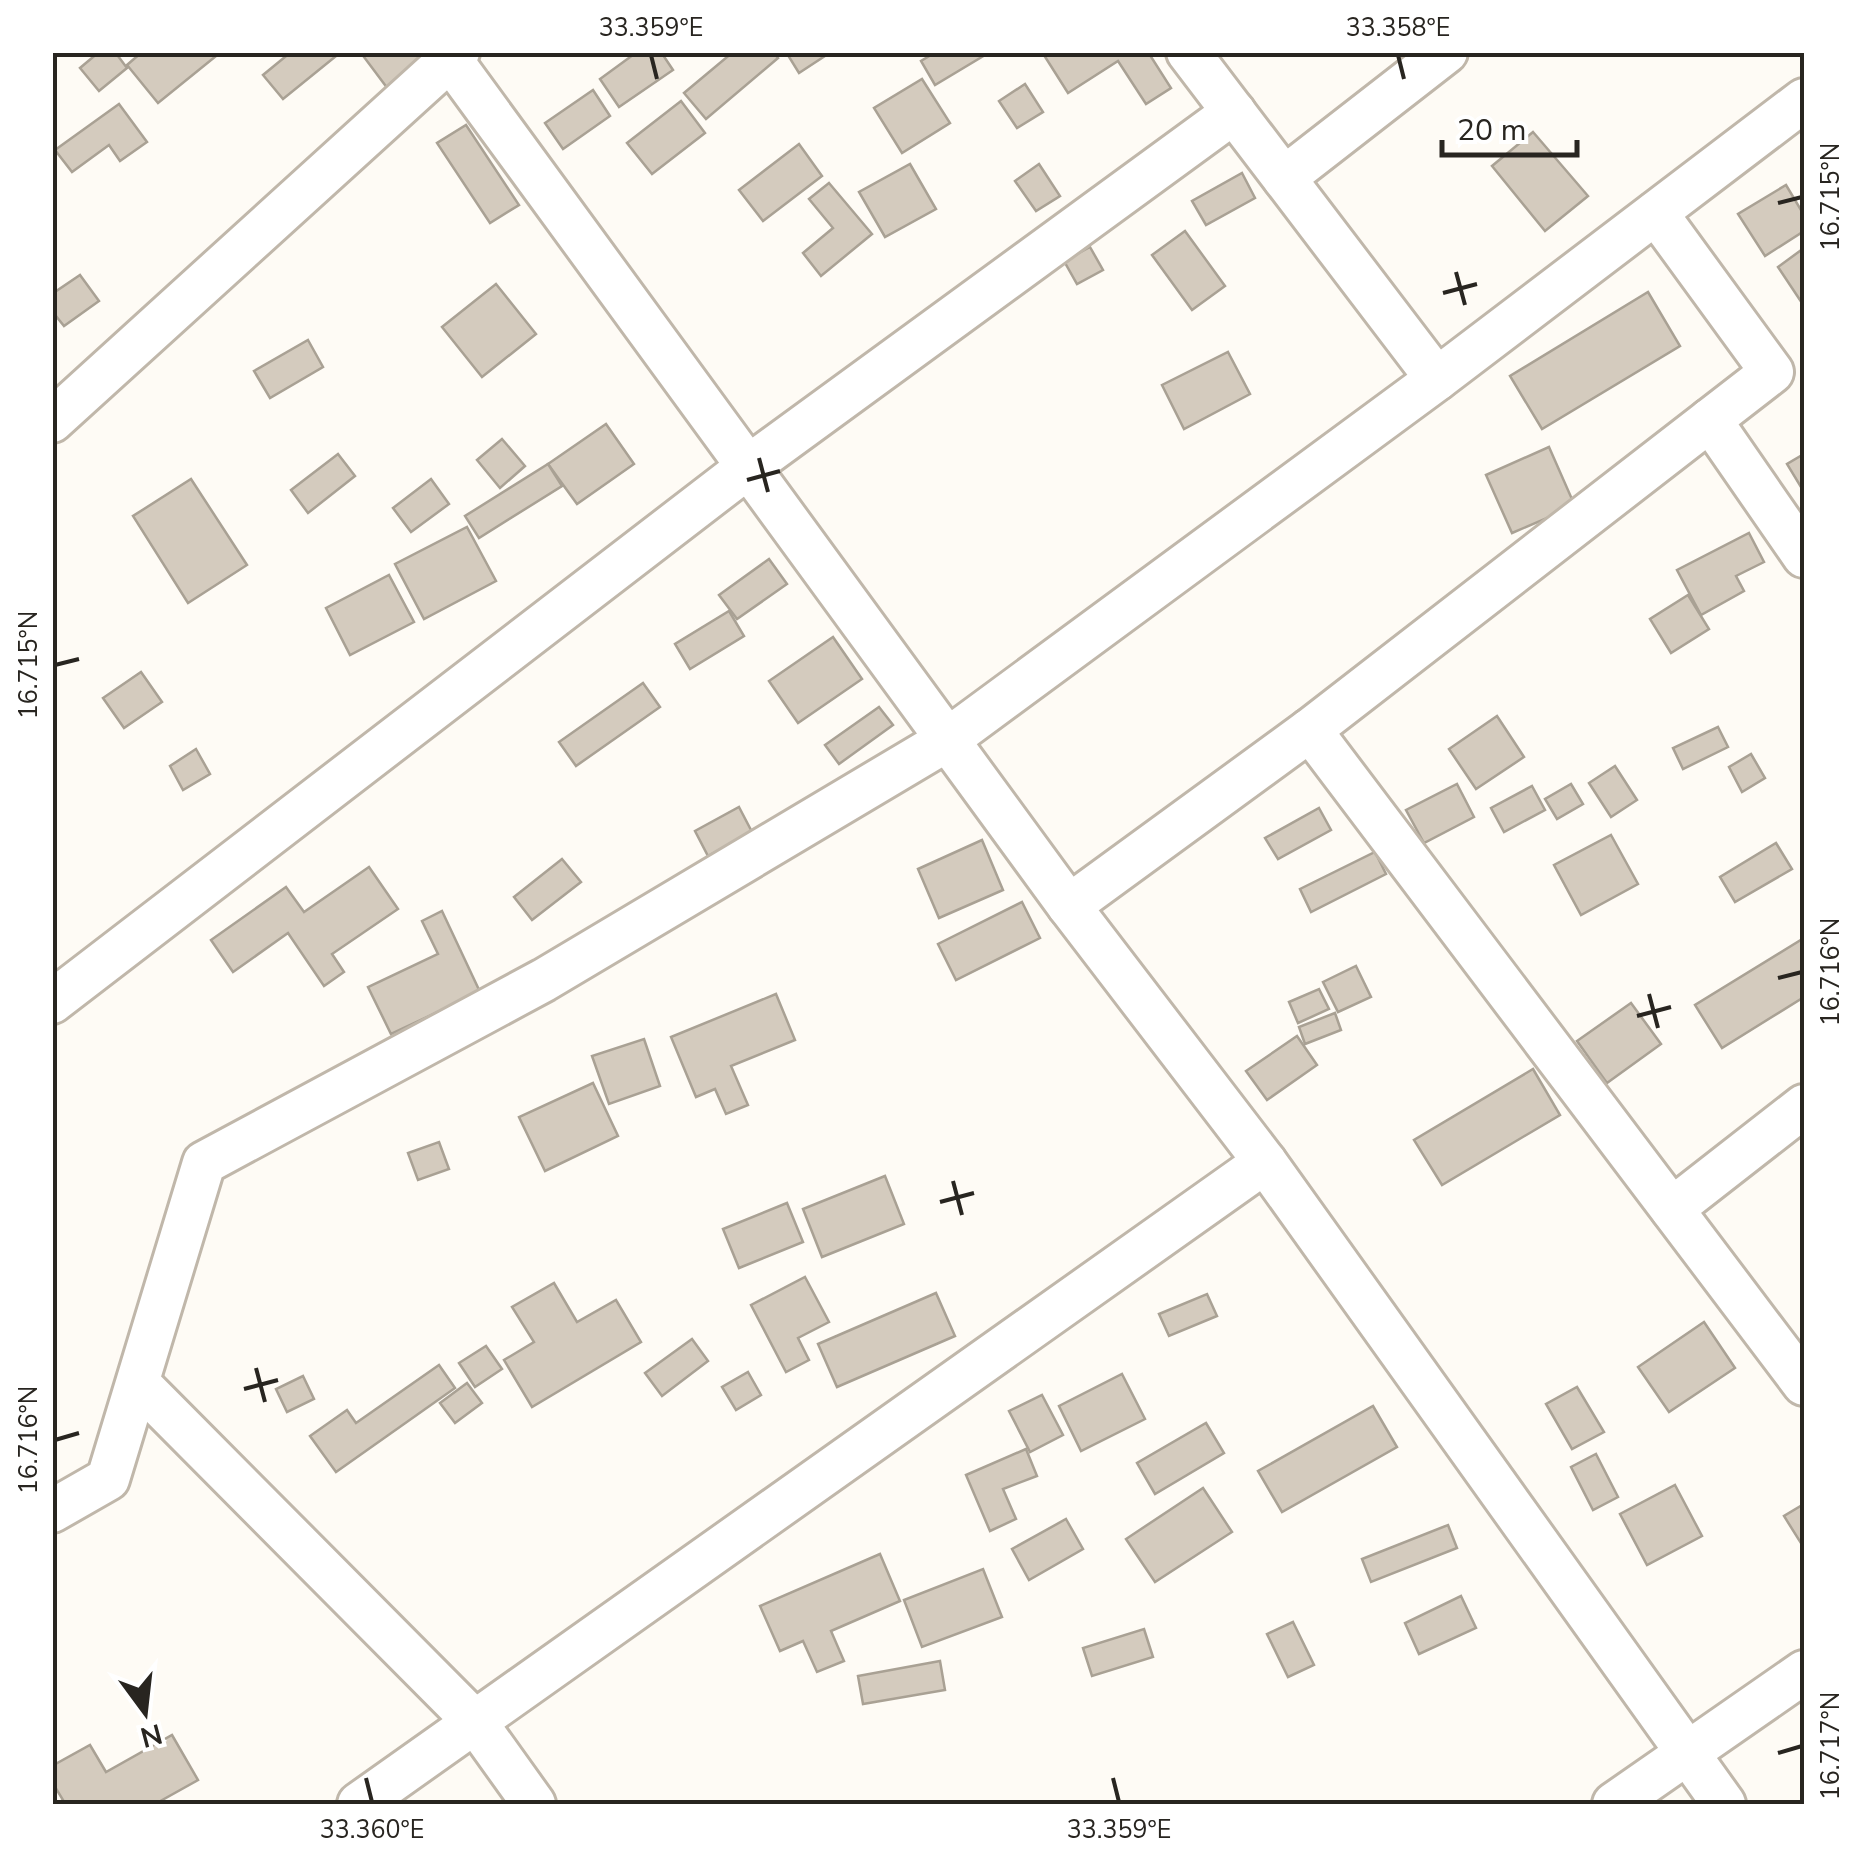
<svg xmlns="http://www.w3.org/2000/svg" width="1857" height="1857" viewBox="0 0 1857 1857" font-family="'Nunito Sans',sans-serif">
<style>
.building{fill:#d4cbbe;stroke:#a9a194;stroke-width:2.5}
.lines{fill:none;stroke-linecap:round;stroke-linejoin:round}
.street-casing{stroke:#c0b7aa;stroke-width:48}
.street{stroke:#fff;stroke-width:42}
.ticks{fill:none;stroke:#282520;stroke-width:4}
.neatline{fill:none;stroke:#282520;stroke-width:4}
.ticks-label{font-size:25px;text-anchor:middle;fill:#282520}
</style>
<rect width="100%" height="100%" fill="#fefbf5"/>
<g class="building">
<polygon points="99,52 115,52 127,68 99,91 80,68"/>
<polygon points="142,52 221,52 158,103 127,65"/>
<polygon points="291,52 341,52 283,99 263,75"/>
<polygon points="422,52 428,60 388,89 361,53"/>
<polygon points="637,52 661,52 673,70 619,107 600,79"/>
<polygon points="733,52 773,52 778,58 706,119 684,93"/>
<polygon points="786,52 831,52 799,73"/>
<polygon points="936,52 990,52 935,85 921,61"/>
<polygon points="1042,52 1148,52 1171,88 1146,104 1118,61 1068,93"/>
<polygon points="922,79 950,123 902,153 874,108"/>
<polygon points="1025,84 1043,112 1017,128 999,101"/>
<polygon points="593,90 610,116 563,149 545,123"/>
<polygon points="681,101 705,133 652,174 627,143"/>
<polygon points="119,104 147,142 120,161 109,145 72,172 55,150"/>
<polygon points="466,125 519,205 490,223 437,143"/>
<polygon points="1533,132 1588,196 1545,231 1492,166"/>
<polygon points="799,144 822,176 763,221 739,190"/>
<polygon points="910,164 936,209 885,237 859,192"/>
<polygon points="1039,164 1060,196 1036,211 1015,181"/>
<polygon points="1242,173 1255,198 1206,225 1192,201"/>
<polygon points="829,183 872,234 821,276 803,253 833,228 809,199"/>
<polygon points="1786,185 1804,215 1804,231 1765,256 1738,214"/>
<polygon points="1185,231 1225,286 1192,310 1152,255"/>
<polygon points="1090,247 1103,270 1077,284 1064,261"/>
<polygon points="1804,248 1804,306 1778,267"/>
<polygon points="80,275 99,301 64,326 52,311 52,294"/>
<polygon points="496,284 536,334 482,377 442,327"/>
<polygon points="1648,292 1680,346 1542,429 1510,376"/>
<polygon points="308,340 323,367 270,398 254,371"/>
<polygon points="1228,352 1250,394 1184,429 1162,385"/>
<polygon points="606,424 634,464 577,504 548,464"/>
<polygon points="502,439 525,466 500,488 477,460"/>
<polygon points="1549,447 1575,506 1512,533 1486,475"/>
<polygon points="338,454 355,476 308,513 291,490"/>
<polygon points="1804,454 1804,492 1787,464"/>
<polygon points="548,464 562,486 479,538 465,516"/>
<polygon points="191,479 247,565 188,603 133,516"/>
<polygon points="431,479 449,504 411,532 393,508"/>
<polygon points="467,527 496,581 424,619 395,564"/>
<polygon points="1749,533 1764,562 1736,576 1744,591 1701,615 1677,570"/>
<polygon points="769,559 787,584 737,619 719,595"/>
<polygon points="389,575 414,622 350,655 326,608"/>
<polygon points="1688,595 1709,629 1671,653 1650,619"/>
<polygon points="729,611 744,636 690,669 675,644"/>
<polygon points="833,637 862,679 798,723 769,681"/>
<polygon points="141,672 162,702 124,728 103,698"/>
<polygon points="643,683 660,707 576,766 559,742"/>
<polygon points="879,707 893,725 839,764 825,745"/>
<polygon points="1497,716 1524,757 1476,789 1449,749"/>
<polygon points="1718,727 1728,747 1683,769 1673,748"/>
<polygon points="196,749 210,774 183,790 170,766"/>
<polygon points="1751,754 1765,778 1742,792 1729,767"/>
<polygon points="1615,766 1637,800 1611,817 1589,783"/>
<polygon points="1457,784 1474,817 1424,843 1406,810"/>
<polygon points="1571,784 1583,804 1557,819 1545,799"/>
<polygon points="1532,786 1545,810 1504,832 1491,808"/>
<polygon points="739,807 752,832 708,856 695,831"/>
<polygon points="1319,808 1331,830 1278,859 1265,838"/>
<polygon points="1611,835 1638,884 1581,915 1554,865"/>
<polygon points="982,840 1003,890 939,918 918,869"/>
<polygon points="1776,843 1792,869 1735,902 1720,877"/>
<polygon points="1375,852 1386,874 1311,912 1300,889"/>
<polygon points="562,859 581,882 532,920 514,897"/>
<polygon points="369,867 398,909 332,954 344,972 324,986 288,933 233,972 211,940 286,887 304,912"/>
<polygon points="1022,902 1040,938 956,980 938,944"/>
<polygon points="442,911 480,992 391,1034 368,987 438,954 422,921"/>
<polygon points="1804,938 1804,997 1722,1048 1695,1005"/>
<polygon points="1356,966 1371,997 1338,1012 1323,982"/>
<polygon points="1319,989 1329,1009 1298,1023 1289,1002"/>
<polygon points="776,994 795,1040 731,1066 748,1105 726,1114 715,1089 696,1097 671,1037"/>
<polygon points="1631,1003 1661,1044 1607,1083 1577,1041"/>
<polygon points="1335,1013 1341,1030 1305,1044 1299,1027"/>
<polygon points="1297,1036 1317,1065 1267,1100 1246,1071"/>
<polygon points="644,1039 660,1086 609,1104 592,1056"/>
<polygon points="1533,1069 1560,1115 1442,1185 1414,1140"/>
<polygon points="593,1083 618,1136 545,1171 519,1117"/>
<polygon points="439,1142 449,1169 418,1180 408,1153"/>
<polygon points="885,1176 904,1224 822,1257 803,1209"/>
<polygon points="787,1203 803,1242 739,1268 723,1229"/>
<polygon points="805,1277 829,1322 798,1338 809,1360 786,1372 751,1305"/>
<polygon points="554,1283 577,1322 616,1300 641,1342 532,1407 504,1360 534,1342 512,1307"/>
<polygon points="936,1293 955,1336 837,1387 818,1344"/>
<polygon points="1207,1294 1217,1316 1169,1336 1159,1314"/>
<polygon points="1704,1322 1735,1368 1669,1412 1638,1367"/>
<polygon points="692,1339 708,1361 662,1396 645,1373"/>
<polygon points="486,1346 502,1369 475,1387 459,1363"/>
<polygon points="439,1365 455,1388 336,1472 310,1436 347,1410 356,1423"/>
<polygon points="748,1372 761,1395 736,1410 722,1387"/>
<polygon points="1122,1374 1145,1419 1081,1451 1059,1406"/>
<polygon points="303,1376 314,1399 287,1412 276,1389"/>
<polygon points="467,1383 482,1403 455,1423 440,1403"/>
<polygon points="1577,1387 1604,1432 1572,1449 1546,1404"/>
<polygon points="1042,1395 1063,1435 1030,1452 1009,1411"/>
<polygon points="1373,1406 1397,1447 1282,1512 1258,1471"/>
<polygon points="1206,1423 1224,1453 1155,1494 1137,1463"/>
<polygon points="1026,1449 1037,1476 1003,1489 1016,1519 990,1531 966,1475"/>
<polygon points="1596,1454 1618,1497 1593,1510 1571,1467"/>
<polygon points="1675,1485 1702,1536 1647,1565 1620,1514"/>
<polygon points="1203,1488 1232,1532 1155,1582 1126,1539"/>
<polygon points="1804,1504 1804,1548 1784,1516"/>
<polygon points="1066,1519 1083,1549 1029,1580 1012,1549"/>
<polygon points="1448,1525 1457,1548 1371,1582 1362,1559"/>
<polygon points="880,1554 900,1601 831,1631 844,1661 817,1672 803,1641 780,1651 760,1606"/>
<polygon points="983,1569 1002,1617 922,1647 904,1600"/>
<polygon points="1461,1596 1476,1628 1419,1654 1405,1623"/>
<polygon points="1293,1622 1314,1665 1288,1677 1267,1634"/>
<polygon points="1144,1629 1153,1657 1092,1676 1083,1648"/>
<polygon points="940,1661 945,1690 863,1704 858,1676"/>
<polygon points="172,1735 198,1780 155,1804 55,1804 63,1800 52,1782 52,1766 90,1745 106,1772"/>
</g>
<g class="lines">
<defs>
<g id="street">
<polyline points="445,52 1069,906 1265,1162 1724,1804"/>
<polyline points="1188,52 1437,379"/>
<polyline points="1284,178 1446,52"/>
<polyline points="1710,420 1804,556"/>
<polyline points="52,421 458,52"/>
<polyline points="1310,730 1804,1384"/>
<polyline points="1069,906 1310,730 1772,372 1656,213"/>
<polyline points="52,1002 748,467 1234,112"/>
<polyline points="1672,1209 1804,1106"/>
<polyline points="138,1383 476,1723 534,1804"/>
<polyline points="52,1511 108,1479 204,1163 544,980 947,740 1437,379 1804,100"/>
<polyline points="359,1804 1265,1162"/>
<polyline points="1614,1804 1804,1672"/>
</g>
</defs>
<use href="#street" class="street-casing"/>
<use href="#street" class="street"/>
</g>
<path class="ticks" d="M 651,55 L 657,79M 1398,55 L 1404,79M 1778,203 L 1802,197M 1456,272 L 1465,305M 1443,293 L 1477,284M 759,458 L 768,492M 747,480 L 780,471M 55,665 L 79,659M 1778,978 L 1802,972M 1649,994 L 1658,1028M 1637,1016 L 1671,1007M 953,1181 L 962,1215M 940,1202 L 974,1193M 256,1368 L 265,1402M 244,1389 L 278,1380M 55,1440 L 79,1433M 1778,1753 L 1802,1746M 366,1778 L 372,1802M 1113,1778 L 1119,1802"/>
<rect width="1857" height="1857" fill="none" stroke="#ffffff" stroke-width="110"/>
<g transform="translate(145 1712) rotate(165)" stroke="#ffffff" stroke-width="8" paint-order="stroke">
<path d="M0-8L18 38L0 25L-18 38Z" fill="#282520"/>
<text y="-15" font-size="28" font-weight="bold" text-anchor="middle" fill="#282520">N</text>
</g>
<path d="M1442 140v15h135v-15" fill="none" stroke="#282520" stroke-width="5"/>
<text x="1457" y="140" font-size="30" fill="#282520" stroke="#ffffff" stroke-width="8" paint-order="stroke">20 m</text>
<rect x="55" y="55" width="1747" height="1747" class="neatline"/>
<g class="ticks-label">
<text x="651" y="36">33.359°E</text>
<text x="1398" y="36">33.358°E</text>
<text transform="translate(1830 197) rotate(-90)" y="9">16.715°N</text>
<text transform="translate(28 665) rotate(-90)" y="9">16.715°N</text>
<text transform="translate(1830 972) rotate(-90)" y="9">16.716°N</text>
<text transform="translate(28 1440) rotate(-90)" y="9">16.716°N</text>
<text transform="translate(1830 1746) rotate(-90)" y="9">16.717°N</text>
<text x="372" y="1838">33.360°E</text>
<text x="1119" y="1838">33.359°E</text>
</g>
</svg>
